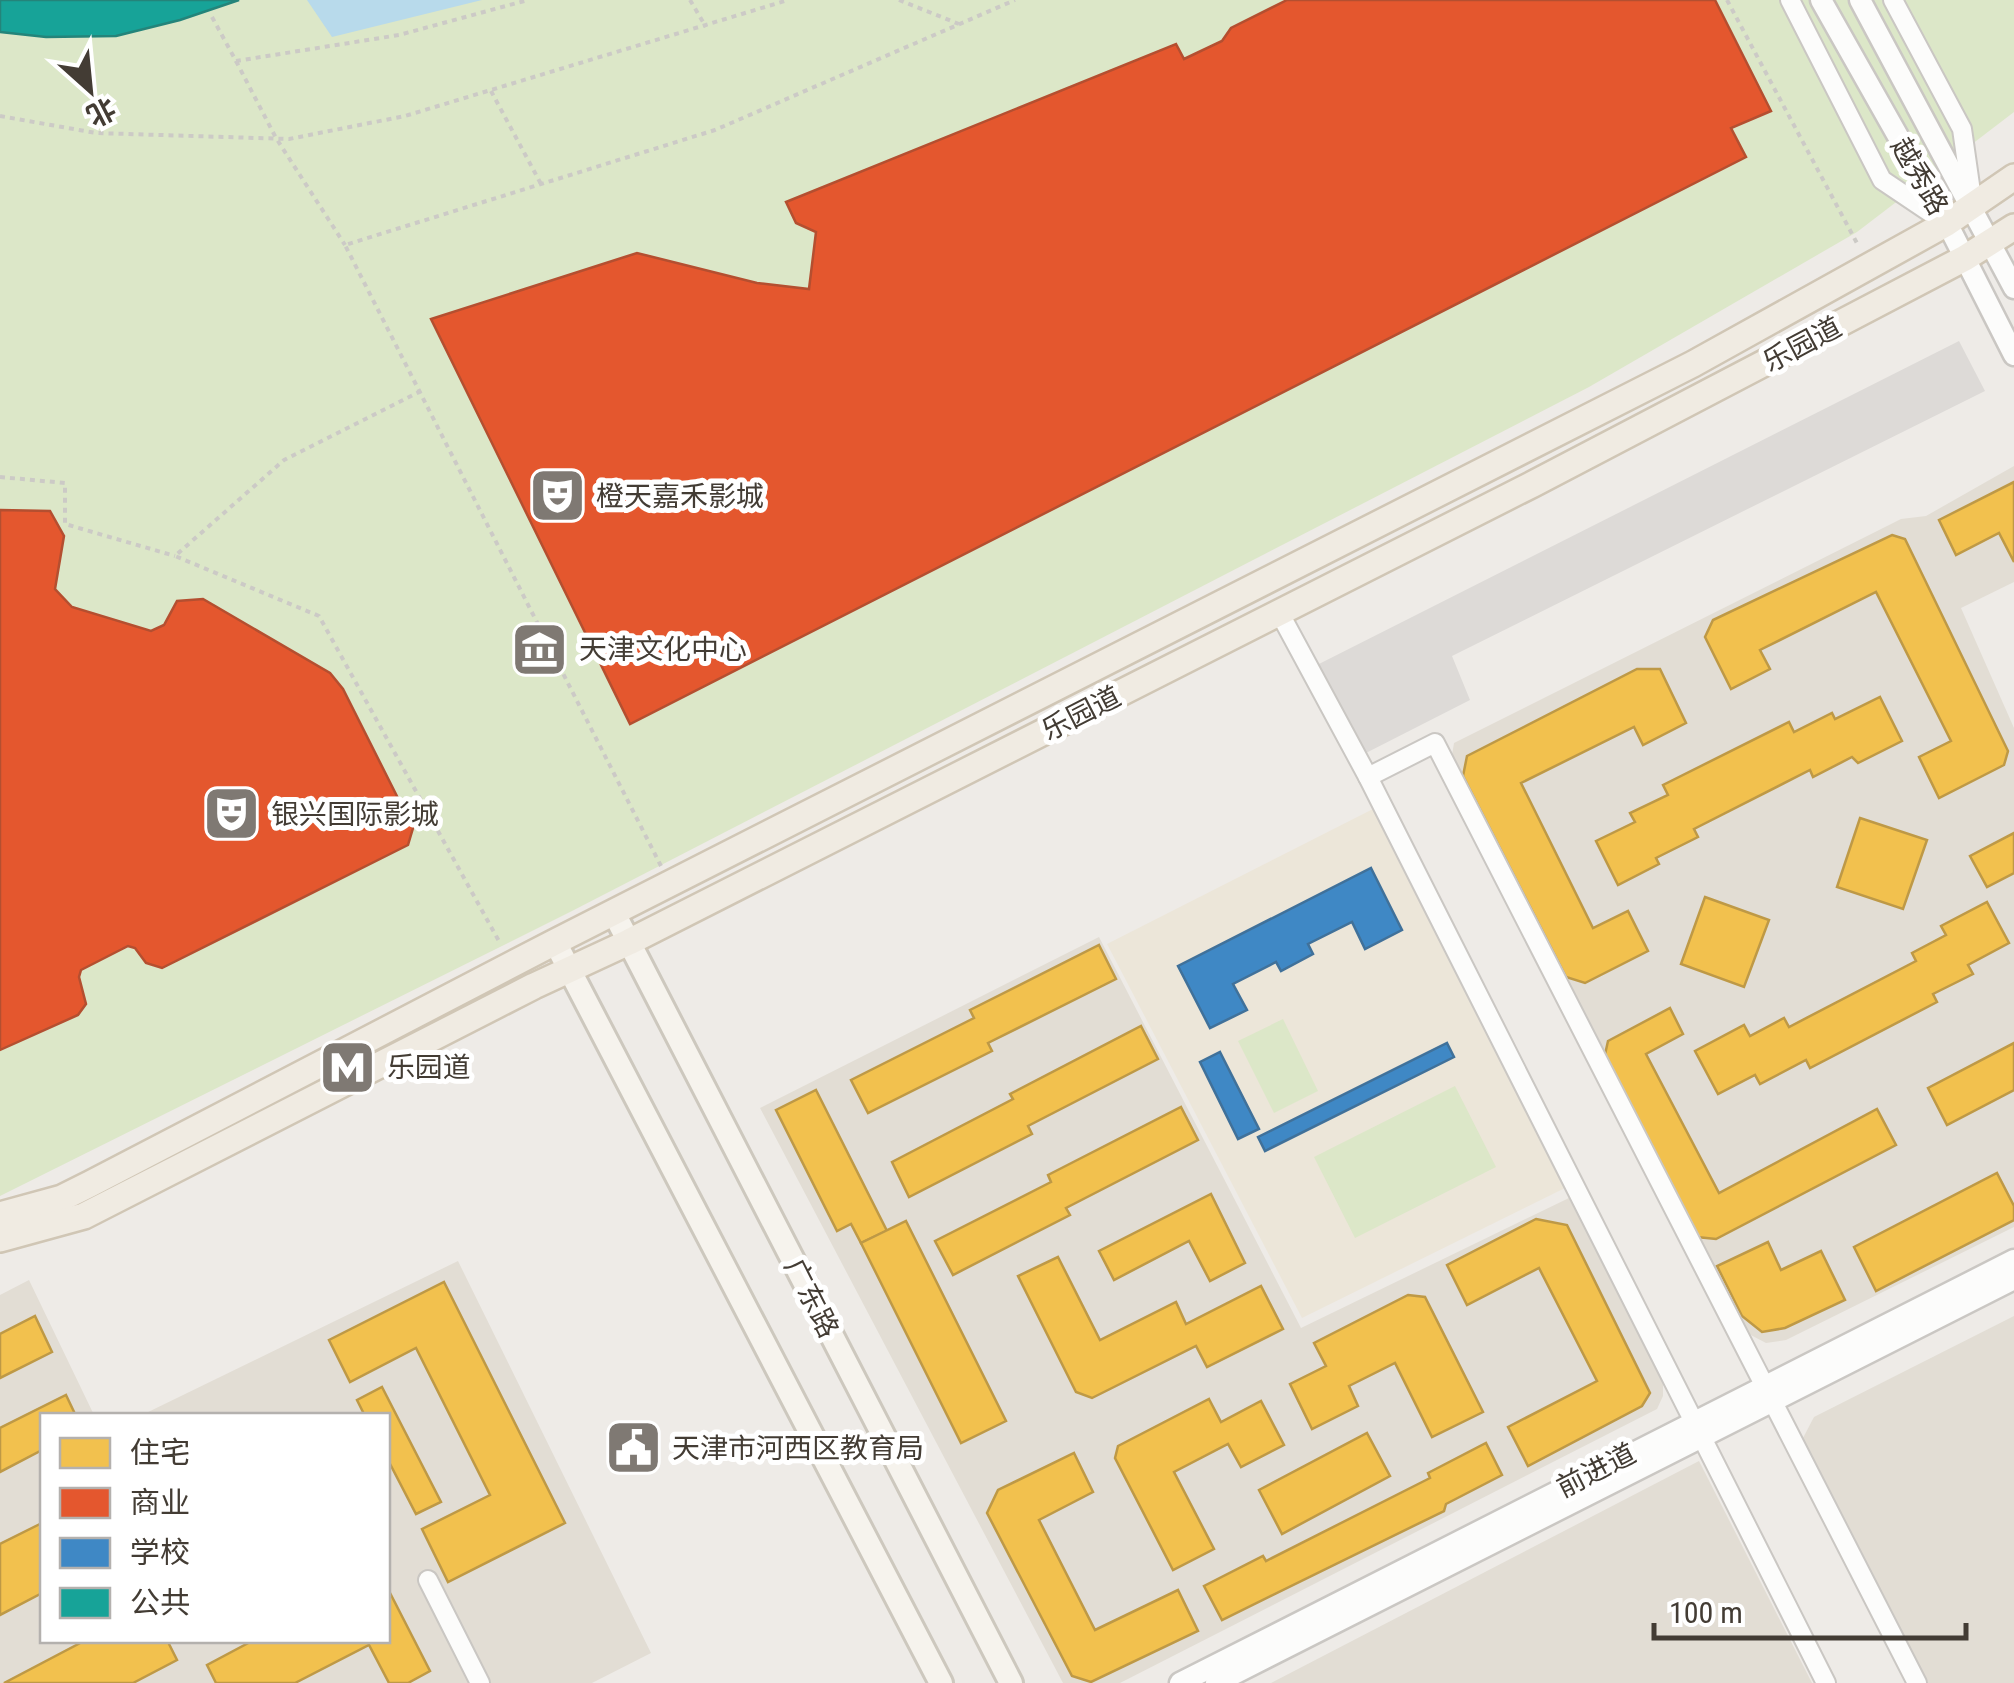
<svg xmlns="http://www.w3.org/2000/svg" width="2014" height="1683" viewBox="0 0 2014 1683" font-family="'Roboto Condensed','Noto Sans SC',sans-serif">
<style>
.residential{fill:#e2ddd4}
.education{fill:#ece6d9}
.green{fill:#dce7c8}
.parking{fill:#dddad7}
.water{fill:#b8daeb}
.homes{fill:#f2c14e;stroke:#be9946;stroke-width:2.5}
.shops{fill:#e4572e;stroke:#b44f30;stroke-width:2.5}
.schools{fill:#3f88c5;stroke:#40719a;stroke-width:2.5}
.public{fill:#17a398;stroke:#24847a;stroke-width:2.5}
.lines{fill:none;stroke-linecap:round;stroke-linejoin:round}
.minor-casing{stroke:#cac7c3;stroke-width:22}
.tertiary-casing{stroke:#cac7c3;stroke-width:25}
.secondary-casing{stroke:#cdc8be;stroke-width:28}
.primary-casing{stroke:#d0c6b5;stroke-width:30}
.path{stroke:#cccac6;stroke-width:4;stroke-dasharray:5 5;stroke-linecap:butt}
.minor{stroke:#fcfcfb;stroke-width:18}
.tertiary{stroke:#fcfcfb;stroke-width:20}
.secondary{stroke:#f6f3ed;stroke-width:22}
.primary{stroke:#f0ebe2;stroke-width:25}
.labels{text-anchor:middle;stroke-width:10;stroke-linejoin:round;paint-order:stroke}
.street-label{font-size:28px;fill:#433c34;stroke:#fff}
.poi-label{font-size:28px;fill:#433c34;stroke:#fff;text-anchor:start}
</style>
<rect width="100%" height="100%" fill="#eeebe7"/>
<g class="residential">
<polygon points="2014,466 2014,582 1961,608 2014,728 2014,1227 1786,1340 1766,1343 1745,1332 1457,771 1452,755 1454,743 1901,519 1926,516"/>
<polygon points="1099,937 1301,1328 1569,1198 1663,1382 1663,1396 1657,1409 1120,1683 1063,1683 760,1108"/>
<polygon points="458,1261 651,1653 592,1683 0,1683 0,1295 29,1280 94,1415 42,1416 42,1640 388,1640 388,1416 142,1415"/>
<polygon points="2014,1316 2014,1683 1928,1683 1803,1438 1814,1417"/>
<polygon points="1699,1461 1812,1683 1271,1683"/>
</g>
<polygon class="education" points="1373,809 1565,1188 1302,1318 1107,944"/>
<g class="green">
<polygon points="0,0 2014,0 2014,112 1857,232 1589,387 572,911 0,1196"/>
<polygon points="1283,1019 1318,1091 1274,1113 1238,1041"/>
<polygon points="1455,1086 1496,1167 1355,1238 1314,1157"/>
</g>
<polygon class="parking" points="1959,341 1985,391 1452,656 1470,700 1362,755 1313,667"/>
<polygon class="water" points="307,0 482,0 332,37"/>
<g class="homes">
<polygon points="2014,482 2014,562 1999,533 1956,555 1939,520"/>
<polygon points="1892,535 1905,539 2008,751 2004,765 1939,798 1919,757 1951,741 1876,592 1760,650 1770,669 1731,689 1705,637 1713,620"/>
<polygon points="1637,669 1660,669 1686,723 1643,745 1634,727 1521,783 1593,928 1628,911 1648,951 1585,983 1566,977 1463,776 1467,756"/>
<polygon points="1880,697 1902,741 1858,763 1852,757 1813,777 1810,770 1694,829 1698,837 1656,858 1659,864 1618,885 1596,841 1635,822 1630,813 1668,795 1663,785 1789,722 1794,732 1832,713 1835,719"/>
<polygon points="1860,818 1927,840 1903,909 1837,887"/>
<polygon points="2014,833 2014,873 1987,887 1970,856"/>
<polygon points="1705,897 1769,920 1744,987 1681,964"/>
<polygon points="1987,902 2009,943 1968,965 1973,974 1933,994 1937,1002 1810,1068 1806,1060 1760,1084 1755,1075 1718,1094 1695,1051 1744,1025 1750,1036 1784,1018 1789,1027 1916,961 1912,953 1946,935 1941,926"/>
<polygon points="1099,945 1116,979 988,1043 992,1051 868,1113 851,1080 974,1018 970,1010"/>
<polygon points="1670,1008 1683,1034 1646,1054 1719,1193 1877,1109 1896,1145 1716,1239 1697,1237 1604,1059 1608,1041"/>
<polygon points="1141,1026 1158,1059 1028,1126 1032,1134 909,1197 892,1162 1013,1099 1010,1094"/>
<polygon points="2014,1043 2014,1090 1947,1125 1928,1088"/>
<polygon points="816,1090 887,1231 861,1243 851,1224 837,1231 776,1110"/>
<polygon points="1181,1107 1198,1140 1066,1208 1070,1215 953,1275 935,1241 1051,1182 1048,1175"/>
<polygon points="1997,1173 2014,1206 2014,1220 1876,1291 1854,1247"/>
<polygon points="1211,1194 1245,1263 1210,1281 1189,1241 1114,1280 1099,1251"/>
<polygon points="1536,1219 1567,1225 1650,1393 1642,1406 1528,1466 1508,1427 1597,1381 1539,1268 1467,1305 1447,1265"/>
<polygon points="906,1221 1006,1421 961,1443 861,1243"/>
<polygon points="1768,1242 1781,1270 1821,1251 1845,1300 1785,1328 1762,1332 1742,1316 1717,1266"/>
<polygon points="1058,1257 1100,1340 1176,1302 1186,1324 1261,1286 1283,1329 1207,1367 1196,1346 1092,1398 1076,1392 1018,1276"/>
<polygon points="444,1282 565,1523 448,1582 422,1529 490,1495 416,1348 350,1382 329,1340"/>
<polygon points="1408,1295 1425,1297 1483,1412 1432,1437 1395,1363 1349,1386 1358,1406 1312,1429 1290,1384 1326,1366 1314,1343"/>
<polygon points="35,1316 52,1352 0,1378 0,1334"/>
<polygon points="382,1387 441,1502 416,1514 388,1460 388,1416 365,1416 357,1400"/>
<polygon points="66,1395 76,1416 42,1416 42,1450 0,1472 0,1428"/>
<polygon points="1209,1399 1221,1422 1261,1401 1284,1445 1241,1467 1228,1444 1174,1472 1214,1549 1173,1570 1115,1458 1118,1446"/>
<polygon points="1367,1433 1390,1476 1282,1534 1259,1490"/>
<polygon points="1486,1443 1502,1475 1446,1504 1444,1511 1222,1620 1204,1586 1263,1556 1266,1561 1430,1478 1428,1473"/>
<polygon points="1074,1453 1093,1492 1039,1520 1095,1630 1178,1590 1198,1631 1091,1682 1072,1676 987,1513 998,1490"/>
<polygon points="42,1523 42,1593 0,1615 0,1544"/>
<polygon points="388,1589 430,1671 408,1683 389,1683 369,1645 295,1683 216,1683 207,1665 254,1640 388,1640"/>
<polygon points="86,1640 167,1640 177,1660 133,1683 4,1683"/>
</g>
<g class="shops">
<polygon points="1287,0 1715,0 1771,111 1731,128 1746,157 630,724 431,319 637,253 757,283 809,289 816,232 796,223 786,202 1176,44 1184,59 1222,41 1231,28"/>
<polygon points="0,510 50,511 64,536 55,589 72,607 151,631 164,625 177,601 203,599 330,673 343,689 413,828 408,845 162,968 146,963 135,948 128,946 81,970 79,977 86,1004 78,1015 0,1050"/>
</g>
<g class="schools">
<polygon points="1371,868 1402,930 1365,949 1352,922 1308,944 1313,954 1281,971 1276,962 1233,984 1247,1010 1210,1028 1178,966"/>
<polygon points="1447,1043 1454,1057 1265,1151 1258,1137"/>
<polygon points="1220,1052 1259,1129 1238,1139 1200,1062"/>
</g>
<polygon class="public" points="0,0 239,0 180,20 116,36 46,37 0,32"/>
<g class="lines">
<defs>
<g id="minor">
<polyline points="1790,0 1882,180 1946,223"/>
<polyline points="1893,0 1962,129 1973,206"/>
<polyline points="1279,612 1368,777 1826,1683"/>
<polyline points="1368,777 1435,743 1917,1683"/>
<polyline points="428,1580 480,1683"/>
</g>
<g id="tertiary">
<polyline points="1821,0 1947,223 2014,355"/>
<polyline points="1860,0 2014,288"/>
<polyline points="1180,1683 2014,1260"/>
<polyline points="1216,1683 2014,1279"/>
</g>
<g id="secondary">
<polyline points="614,913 1011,1683"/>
<polyline points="555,942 941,1683"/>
</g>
<g id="primary">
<polyline points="0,1215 62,1198 90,1184 555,942 1693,364 1947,223 2014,177"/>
<polyline points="0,1239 84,1216 534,986 629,942 1533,484 1965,258 2014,227"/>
</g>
</defs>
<use href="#minor" class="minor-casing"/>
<use href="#tertiary" class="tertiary-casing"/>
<use href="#secondary" class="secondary-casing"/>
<use href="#primary" class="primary-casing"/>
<g class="path">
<polyline points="690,0 706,27"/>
<polyline points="899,0 959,24"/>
<polyline points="1727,0 1859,247"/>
<polyline points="212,17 236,61 399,35 528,0"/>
<polyline points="236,61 276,138 345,245"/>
<polyline points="491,91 541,184"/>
<polyline points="0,116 96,133 289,139 405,116 788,0"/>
<polyline points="421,391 284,460 175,556 319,616 500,943"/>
<polyline points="0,477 65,483 65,524 175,556"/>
<polyline points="661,866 345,245 715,130 1015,0"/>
</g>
<use href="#minor" class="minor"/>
<use href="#tertiary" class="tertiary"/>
<use href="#secondary" class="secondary"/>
<use href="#primary" class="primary"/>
</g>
<defs>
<symbol id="theatre-square" viewBox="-11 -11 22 22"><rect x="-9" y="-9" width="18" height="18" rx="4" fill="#7f7973" stroke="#fff"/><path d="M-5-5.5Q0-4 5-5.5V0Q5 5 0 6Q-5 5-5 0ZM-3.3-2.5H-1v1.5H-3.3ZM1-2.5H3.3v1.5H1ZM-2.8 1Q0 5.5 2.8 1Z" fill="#fff"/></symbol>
<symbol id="museum-square" viewBox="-11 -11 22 22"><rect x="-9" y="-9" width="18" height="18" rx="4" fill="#7f7973" stroke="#fff"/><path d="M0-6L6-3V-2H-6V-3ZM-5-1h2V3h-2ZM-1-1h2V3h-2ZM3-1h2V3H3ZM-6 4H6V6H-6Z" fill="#fff"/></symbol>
<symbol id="metro-square" viewBox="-11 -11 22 22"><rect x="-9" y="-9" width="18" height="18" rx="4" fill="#7f7973" stroke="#fff"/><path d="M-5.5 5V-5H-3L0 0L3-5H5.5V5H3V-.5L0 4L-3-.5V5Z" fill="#fff"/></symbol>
<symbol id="civic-square" viewBox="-11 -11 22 22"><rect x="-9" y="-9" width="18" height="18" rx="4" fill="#7f7973" stroke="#fff"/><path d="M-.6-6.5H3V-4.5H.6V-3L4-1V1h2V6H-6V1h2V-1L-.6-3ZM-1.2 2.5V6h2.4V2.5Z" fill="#fff"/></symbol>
</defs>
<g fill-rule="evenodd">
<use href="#theatre-square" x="526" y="464" width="63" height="63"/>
<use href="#museum-square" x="508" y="618" width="63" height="63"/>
<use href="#theatre-square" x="200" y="782" width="63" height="63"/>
<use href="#metro-square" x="316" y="1036" width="63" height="63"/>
<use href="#civic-square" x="602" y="1416" width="63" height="63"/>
</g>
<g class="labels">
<g class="street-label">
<text transform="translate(1920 176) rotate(60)" y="10">越秀路</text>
<text transform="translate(1802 344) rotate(-28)" y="10">乐园道</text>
<text transform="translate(1081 713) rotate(-27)" y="10">乐园道</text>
<text transform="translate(812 1298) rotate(63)" y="10">广东路</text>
<text transform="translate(1596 1470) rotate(-27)" y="10">前进道</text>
</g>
<g class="poi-label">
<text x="596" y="506">橙天嘉禾影城</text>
<text x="579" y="659">天津文化中心</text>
<text x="271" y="824">银兴国际影城</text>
<text x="387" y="1077">乐园道</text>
<text x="672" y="1458">天津市河西区教育局</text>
</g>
</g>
<rect x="40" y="1413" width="350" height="230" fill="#ffffff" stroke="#b4b1ae" stroke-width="2.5"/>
<rect x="60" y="1438" width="50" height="30" fill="#f2c14e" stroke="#b4b1ae" stroke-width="2.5"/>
<text x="130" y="1463" font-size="30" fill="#433c34">住宅</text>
<rect x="60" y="1488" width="50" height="30" fill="#e4572e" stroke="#b4b1ae" stroke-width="2.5"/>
<text x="130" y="1513" font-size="30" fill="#433c34">商业</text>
<rect x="60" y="1538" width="50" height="30" fill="#3f88c5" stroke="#b4b1ae" stroke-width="2.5"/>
<text x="130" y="1563" font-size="30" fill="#433c34">学校</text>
<rect x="60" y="1588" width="50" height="30" fill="#17a398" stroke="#b4b1ae" stroke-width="2.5"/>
<text x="130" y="1613" font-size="30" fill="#433c34">公共</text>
<g transform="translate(90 90) rotate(153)" stroke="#ffffff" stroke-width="8" paint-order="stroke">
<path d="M0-8L18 38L0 25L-18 38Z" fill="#433c34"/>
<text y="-15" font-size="28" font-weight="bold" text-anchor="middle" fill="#433c34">北</text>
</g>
<path d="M1654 1623v15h312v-15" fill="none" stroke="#433c34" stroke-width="5"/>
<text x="1669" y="1623" font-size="30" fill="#433c34" stroke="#ffffff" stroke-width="8" paint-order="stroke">100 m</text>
</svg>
